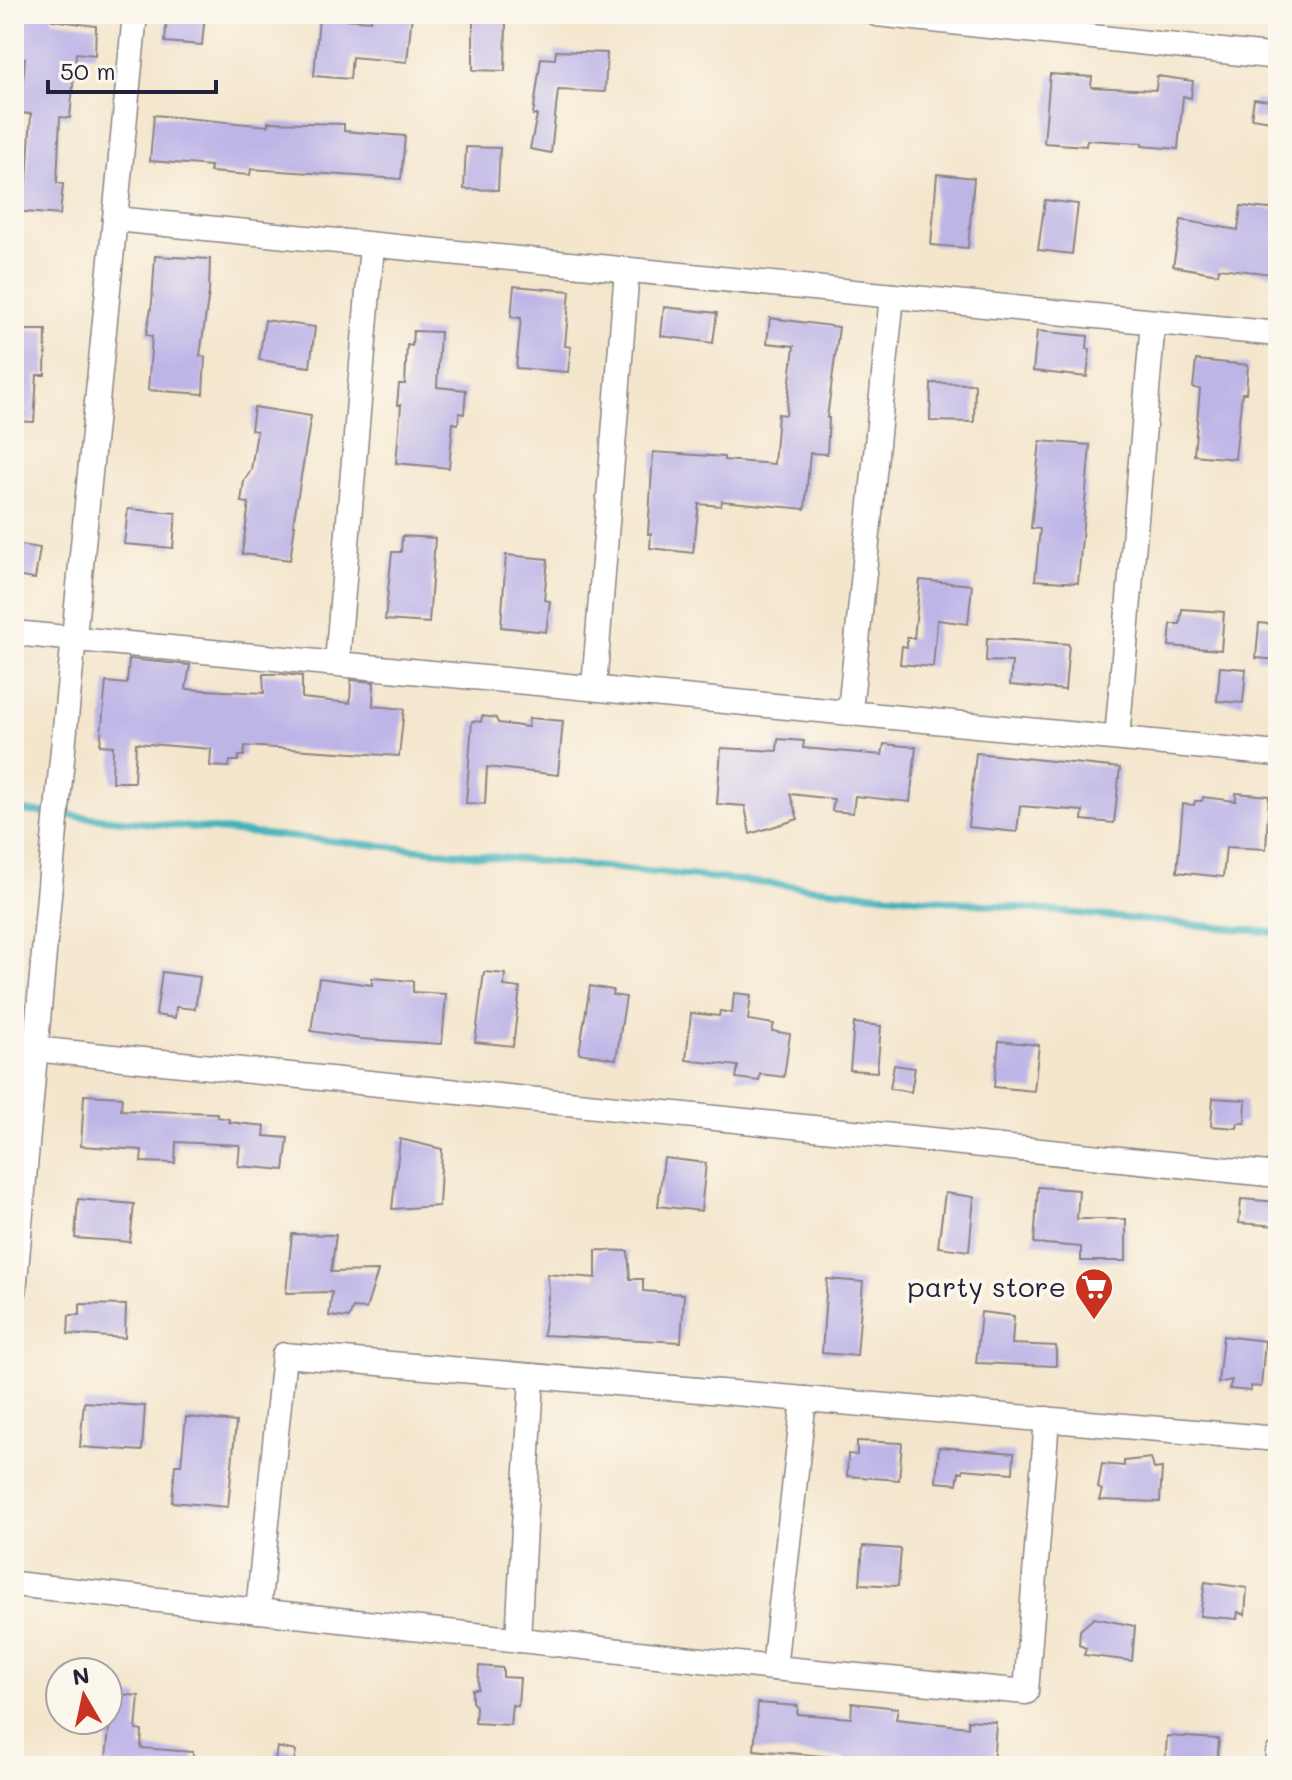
<svg xmlns="http://www.w3.org/2000/svg" width="1292" height="1780" viewBox="0 0 1292 1780" font-family="Mali,sans-serif">
<style>
.lines{fill:none;stroke-linecap:round;stroke-linejoin:round}
.stream{stroke:#42b2bc;stroke-width:7}
.building{fill:#beb5e7}
.street-casing{stroke:#8b8484;stroke-width:27}
.street{stroke:#fff;stroke-width:24}
.labels{text-anchor:middle;stroke-width:8;stroke-linejoin:round;paint-order:stroke}
.poi-label{font-size:28px;fill:#22223b;stroke:#fbf7ec;text-anchor:end}
</style>
<rect width="100%" height="100%" fill="#fbf7ec"/>
<filter id="ink" filterUnits="userSpaceOnUse"><feTurbulence type="fractalNoise" baseFrequency=".0125" numOctaves="2"/><feDisplacementMap in="SourceGraphic" scale="16" xChannelSelector="R" yChannelSelector="G"/><feConvolveMatrix kernelMatrix="1 2 1 2 8 2 1 2 1" color-interpolation-filters="sRGB"/></filter>
<filter id="wash" filterUnits="userSpaceOnUse"><feTurbulence type="fractalNoise" baseFrequency=".006" numOctaves="4" result="noise"/><feDisplacementMap in="SourceGraphic" scale="32" xChannelSelector="R" yChannelSelector="G"/><feGaussianBlur stdDeviation="1.8" result="paint"/><feColorMatrix in="noise" values="0 0 0 0 0 0 0 0 0 0 0 0 0 0 0 0 0 1.4 0 .05"/><feComposite in="paint" operator="in"/></filter>
<g filter="url(#wash)">
<rect width="100%" height="100%" fill="#f4e6cd"/>
<g class="lines">
<polyline class="stream" points="14,810 1278,933"/>
</g>
<g id="blocks">
<g class="building">
<polygon points="24,14 53,14 52,20 96,26 95,55 76,53 70,118 60,117 57,183 63,184 60,215 14,211 14,180 27,181 31,114 20,113 25,58 19,57"/>
<polygon points="167,14 205,14 202,45 165,42"/>
<polygon points="372,14 412,14 407,62 352,57 350,79 314,76 319,17 371,21"/>
<polygon points="473,21 506,21 505,71 473,70"/>
<polygon points="556,51 607,53 605,92 558,90 551,153 530,149 537,115 533,115 541,58 555,59"/>
<polygon points="1050,74 1092,77 1091,87 1156,90 1157,76 1193,81 1191,98 1183,96 1178,149 1142,146 1142,143 1087,140 1086,146 1044,143"/>
<polygon points="1254,99 1278,102 1278,122 1251,118"/>
<polygon points="154,115 268,126 268,122 344,124 344,131 405,136 401,179 251,169 250,175 210,172 211,166 150,161"/>
<polygon points="466,147 500,148 498,190 464,189"/>
<polygon points="937,174 974,178 968,248 931,245"/>
<polygon points="1045,200 1078,204 1072,254 1038,250"/>
<polygon points="1241,206 1278,210 1272,274 1219,268 1218,274 1173,266 1181,220 1238,230"/>
<polygon points="155,256 210,259 209,292 200,356 205,357 203,394 148,390 152,336 146,335 152,303"/>
<polygon points="514,286 570,291 565,346 571,347 568,372 516,368 521,318 511,317"/>
<polygon points="664,307 717,313 713,343 661,336"/>
<polygon points="770,318 839,327 827,418 829,418 827,454 810,453 805,509 722,501 721,506 699,504 693,553 650,548 651,534 648,534 653,452 724,457 724,460 774,464 778,414 786,415 794,346 767,343"/>
<polygon points="265,320 315,327 310,367 259,360"/>
<polygon points="14,330 46,330 45,375 37,375 34,422 14,421"/>
<polygon points="413,331 440,332 437,387 466,390 464,414 459,413 458,424 453,423 449,468 396,463 401,405 397,405 399,384 405,384 407,345 412,346"/>
<polygon points="1037,331 1088,336 1087,349 1090,349 1087,377 1033,371"/>
<polygon points="1196,360 1248,365 1246,393 1242,393 1235,459 1194,455 1200,389 1193,388"/>
<polygon points="931,383 975,384 974,422 930,421"/>
<polygon points="254,407 311,416 293,525 295,525 290,560 242,554 249,503 241,502 244,481 251,470 257,431 251,430"/>
<polygon points="1040,441 1090,445 1078,583 1035,580 1040,529 1031,528"/>
<polygon points="128,509 176,513 173,548 124,544"/>
<polygon points="402,536 435,538 429,623 385,620 392,552 401,552"/>
<polygon points="14,544 40,548 35,579 14,576"/>
<polygon points="506,555 548,559 544,600 550,601 546,632 501,627"/>
<polygon points="920,580 972,585 968,624 937,620 933,667 900,664 902,646 907,647 907,637 914,638"/>
<polygon points="1182,609 1224,612 1221,650 1169,646 1171,624 1180,624"/>
<polygon points="1259,623 1278,625 1278,660 1256,658"/>
<polygon points="987,638 1069,644 1065,690 1010,685 1012,662 986,661"/>
<polygon points="129,659 190,665 186,689 264,693 263,674 282,674 302,676 302,698 350,703 351,680 374,682 373,706 404,709 399,756 245,746 244,756 239,756 238,761 230,761 229,767 210,766 211,749 136,743 134,782 112,782 113,746 100,745 106,682 127,684"/>
<polygon points="1220,667 1246,669 1243,703 1217,701"/>
<polygon points="482,716 496,718 498,723 528,727 529,718 563,721 558,775 487,767 485,804 466,803 472,721 481,722"/>
<polygon points="778,739 804,741 803,748 882,755 884,744 916,747 910,802 855,796 853,813 832,811 834,799 790,794 798,819 750,834 745,806 717,804 721,748 777,751"/>
<polygon points="976,753 1120,768 1114,823 1082,820 1083,811 1020,806 1017,832 968,827"/>
<polygon points="1236,793 1269,796 1266,849 1226,847 1223,877 1177,872 1183,804 1194,805 1195,801 1202,801 1203,797 1236,801"/>
<polygon points="162,972 200,977 195,1009 176,1007 175,1018 156,1015"/>
<polygon points="484,972 505,974 504,986 520,988 513,1046 475,1042"/>
<polygon points="319,978 372,985 372,978 413,981 413,992 446,994 442,1044 361,1039 311,1031"/>
<polygon points="590,986 613,990 612,995 626,997 616,1059 579,1053"/>
<polygon points="734,993 751,995 748,1020 774,1024 772,1031 790,1034 784,1077 760,1074 759,1081 736,1078 738,1066 686,1060 691,1013 719,1016 720,1011 732,1013"/>
<polygon points="854,1023 881,1026 877,1072 850,1070"/>
<polygon points="999,1041 1039,1045 1034,1091 994,1087"/>
<polygon points="894,1065 915,1068 911,1092 890,1089"/>
<polygon points="84,1095 122,1097 121,1110 217,1113 217,1117 229,1119 229,1122 265,1126 264,1136 288,1138 284,1170 238,1166 240,1145 176,1142 175,1163 141,1162 142,1150 81,1146"/>
<polygon points="1213,1098 1246,1100 1245,1123 1238,1123 1237,1128 1211,1126"/>
<polygon points="400,1139 442,1149 439,1206 392,1209"/>
<polygon points="664,1158 706,1163 701,1211 658,1206"/>
<polygon points="1038,1187 1079,1190 1077,1219 1126,1219 1126,1261 1081,1261 1081,1247 1034,1243"/>
<polygon points="945,1193 974,1197 969,1251 938,1247"/>
<polygon points="78,1199 134,1204 130,1242 75,1238"/>
<polygon points="1241,1199 1278,1202 1278,1226 1239,1223"/>
<polygon points="292,1234 336,1235 331,1272 378,1271 366,1309 353,1308 349,1318 329,1316 332,1292 286,1293"/>
<polygon points="596,1250 628,1251 630,1279 643,1279 643,1291 684,1294 681,1342 543,1335 549,1290 547,1274 596,1278"/>
<polygon points="827,1279 863,1282 857,1356 822,1353"/>
<polygon points="80,1304 126,1305 125,1338 68,1334 69,1315 80,1315"/>
<polygon points="981,1312 1014,1316 1012,1344 1056,1346 1056,1366 976,1363"/>
<polygon points="1223,1336 1265,1341 1261,1387 1251,1386 1251,1391 1229,1389 1232,1380 1218,1383"/>
<polygon points="84,1402 145,1406 142,1451 80,1447"/>
<polygon points="186,1417 236,1422 228,1507 172,1502 175,1465 181,1465"/>
<polygon points="857,1441 902,1443 899,1480 847,1476 848,1454 857,1455"/>
<polygon points="939,1447 1014,1453 1013,1473 963,1469 963,1472 959,1472 957,1484 936,1482"/>
<polygon points="1151,1458 1154,1469 1162,1468 1160,1502 1099,1500 1102,1490 1098,1488 1102,1464 1124,1466 1124,1461"/>
<polygon points="863,1546 901,1549 898,1586 860,1584"/>
<polygon points="1205,1582 1247,1588 1245,1615 1238,1612 1237,1619 1200,1616"/>
<polygon points="1094,1618 1135,1626 1132,1661 1084,1655 1086,1648 1079,1645 1080,1630"/>
<polygon points="479,1666 503,1668 503,1677 520,1678 518,1706 512,1705 510,1725 475,1723 476,1706 472,1702 472,1689 478,1689"/>
<polygon points="108,1693 139,1696 136,1730 142,1731 141,1748 193,1752 193,1766 105,1766 110,1721"/>
<polygon points="758,1703 798,1706 797,1714 851,1718 852,1703 898,1708 896,1719 968,1727 968,1720 996,1722 993,1766 845,1766 846,1758 754,1750"/>
<polygon points="1167,1736 1219,1739 1217,1766 1165,1766"/>
<polygon points="277,1747 296,1751 293,1766 274,1766"/>
</g>
</g>
</g>
<g filter="url(#ink)">
<use href="#blocks" fill-opacity="0" stroke="#8b8484" stroke-width="2"/>
<g class="lines">
<defs>
<g id="street">
<polyline points="877,14 1278,57"/>
<polyline points="115,219 1278,334"/>
<polyline points="14,633 1278,754"/>
<polyline points="337,663 372,245"/>
<polyline points="594,687 627,270"/>
<polyline points="850,711 892,296"/>
<polyline points="1117,738 1153,322"/>
<polyline points="14,1047 1278,1175"/>
<polyline points="14,1292 53,851 135,14"/>
<polyline points="14,1584 774,1668 1026,1692 1047,1419"/>
<polyline points="258,1611 284,1355 1278,1439"/>
<polyline points="518,1640 532,1376"/>
<polyline points="774,1668 804,1399"/>
<polyline points="1277,1766 1278,1753"/>
</g>
</defs>
<use href="#street" class="street-casing"/>
<use href="#street" class="street"/>
</g>
</g>
<defs>
<symbol id="supermarket-pin" viewBox="-11 -11 22 30"><path d="M0 17L-7.5 6A9.5 9.5 0 1 1 7.5 6Z" fill="#c8321e" stroke="#fbf7ec"/><path d="M-6-5.5h2.5l.6 2H6L4.5 2H-2.5L-4.4-4H-6ZM-1.5 3.2a1.3 1.3 0 1 0 .1 0ZM3 3.2a1.3 1.3 0 1 0 .1 0Z" fill="#fff"/></symbol>
</defs>
<g fill-rule="evenodd">
<use href="#supermarket-pin" x="1072" y="1265" width="44" height="60"/>
</g>
<g class="labels">
<g class="poi-label">
<text x="1066" y="1297">party store</text>
</g>
</g>
<rect width="1292" height="1780" fill="none" stroke="#fbf7ec" stroke-width="48"/>
<g transform="translate(84 1696) rotate(351)"><circle r="38" fill="#fbf7ec" stroke="#a4a2a5" stroke-width="2"/>
<path d="M0-6L14 30L0 20L-14 30Z" fill="#c8321e"/>
<text y="-12" font-size="22" font-weight="bold" text-anchor="middle" fill="#22223b">N</text>
</g>
<path d="M48 80v12h168v-12" fill="none" stroke="#22223b" stroke-width="4"/>
<text x="60" y="80" font-size="24" fill="#22223b" stroke="#fbf7ec" stroke-width="6" paint-order="stroke">50 m</text>
</svg>
